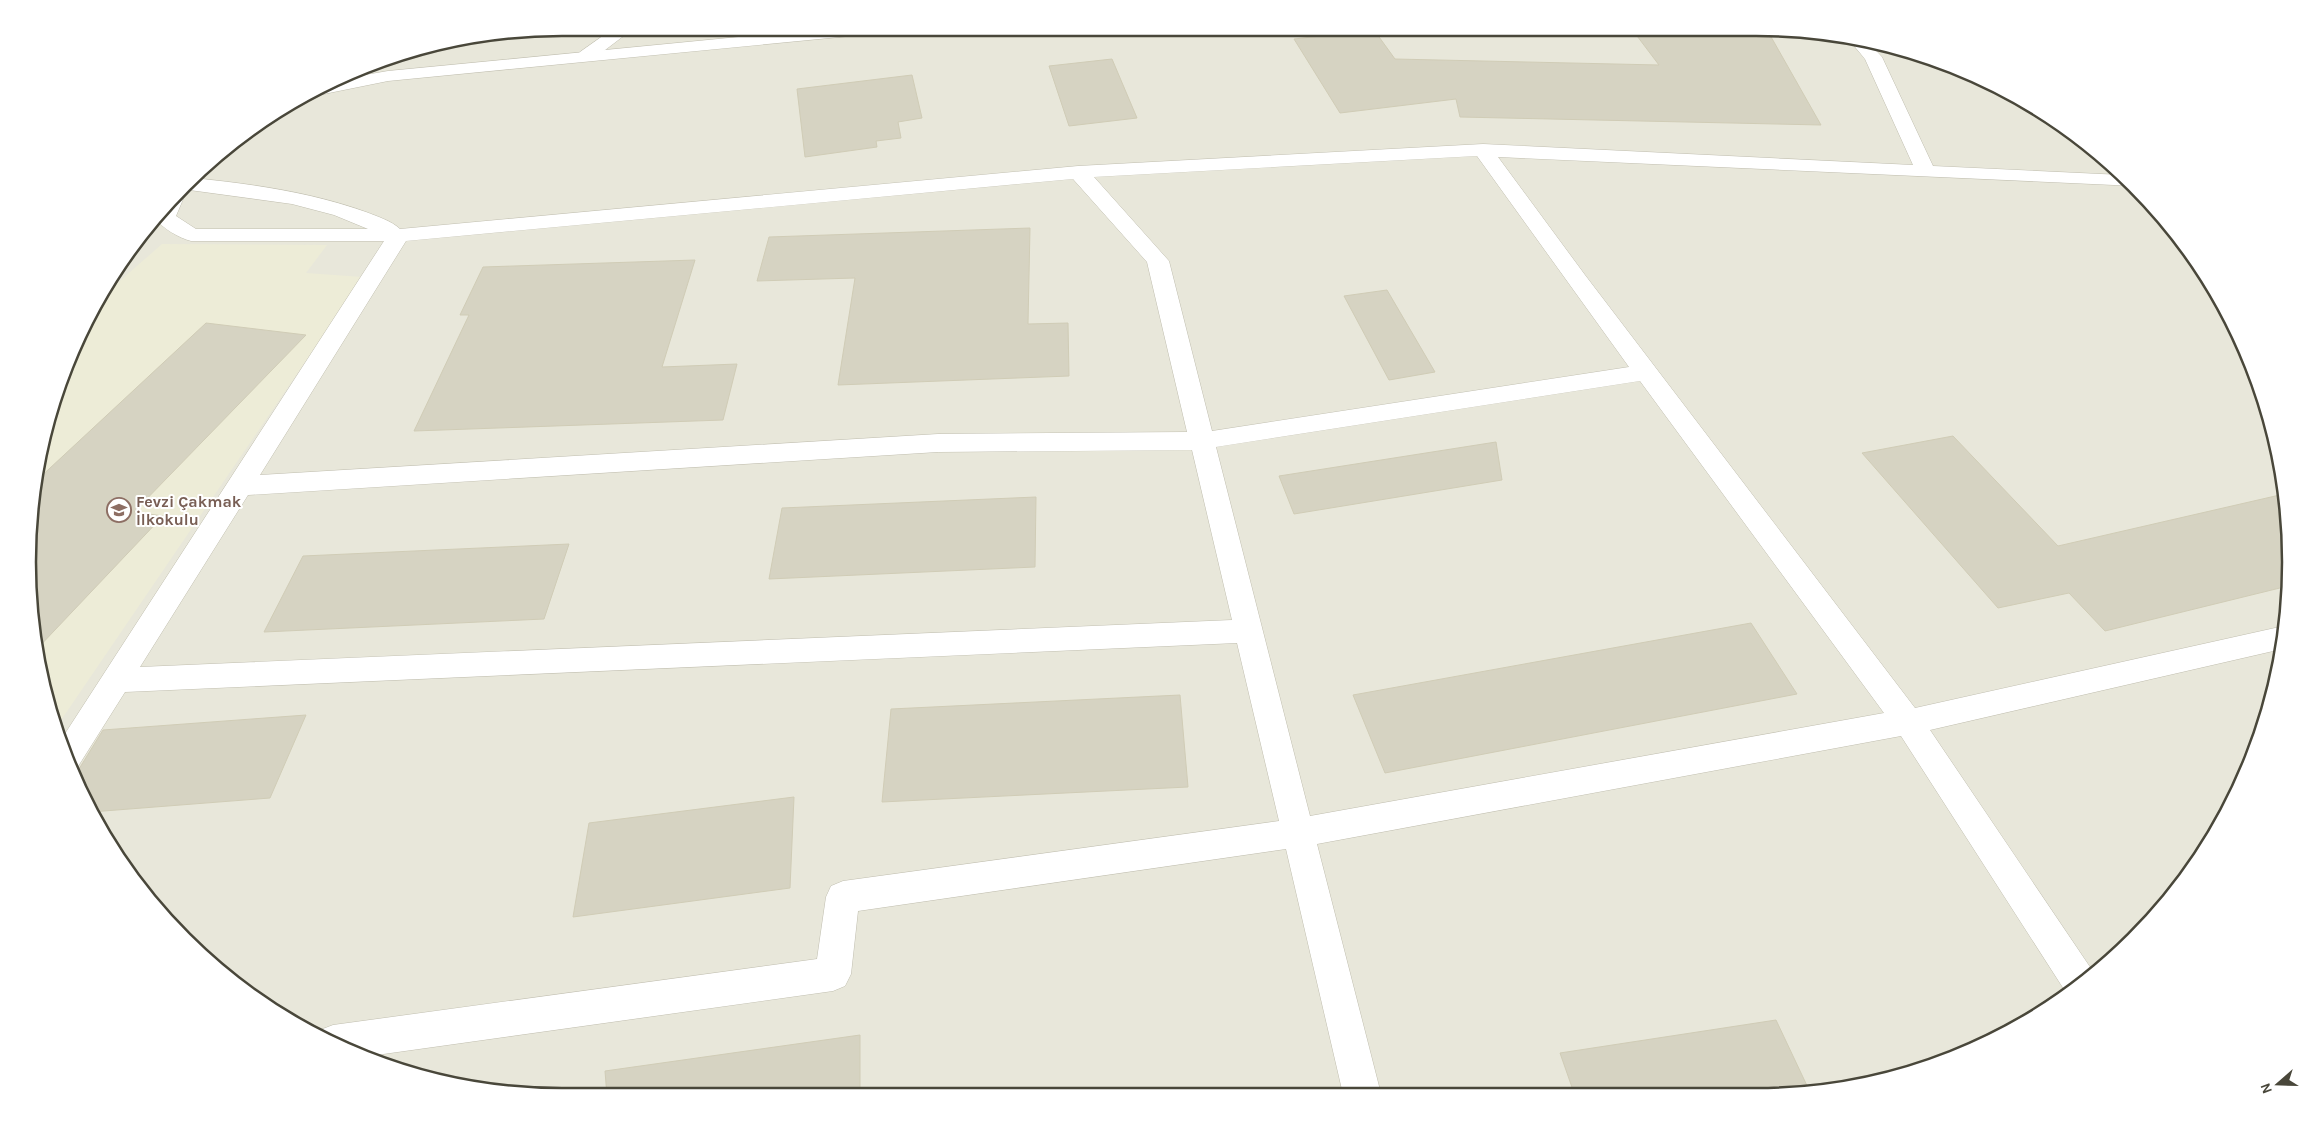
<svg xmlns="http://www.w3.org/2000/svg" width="2318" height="1124" viewBox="0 0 2318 1124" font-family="Karla,sans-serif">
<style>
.residential{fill:#e8e7da}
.education{fill:#edecd7}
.building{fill:#d6d3c2;stroke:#d0ccb6}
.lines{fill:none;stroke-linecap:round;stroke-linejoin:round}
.minor-casing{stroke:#c0beaf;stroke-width:1}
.tertiary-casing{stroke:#c0beaf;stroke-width:1}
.minor{fill:#fff;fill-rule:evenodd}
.tertiary{fill:#fff;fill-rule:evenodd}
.labels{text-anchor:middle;stroke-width:4;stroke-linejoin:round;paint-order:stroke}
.education-label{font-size:16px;font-weight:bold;fill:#785e54;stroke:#fff;text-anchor:start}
.rim{fill:none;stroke:#49473a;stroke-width:2.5}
</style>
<rect width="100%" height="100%" fill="#f5f4ec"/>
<polygon class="residential" points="562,28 1756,28 1861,38 1961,68 2053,118 2134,184 2201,265 2250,358 2280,458 2290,562 2280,667 2250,767 2180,888 2081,986 1960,1056 1826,1092 562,1096 457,1086 357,1056 265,1006 184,940 138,887 83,799 56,734 32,632 28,562 38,457 68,358 99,295 160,209 236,138 295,99 390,56 458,38"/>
<polygon class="education" points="162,244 327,245 306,273 363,277 55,729 32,632 28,562 38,457 68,358 96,302"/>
<g class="building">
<polygon points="1631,28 1766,28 1821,125 1460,117 1456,99 1340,113 1294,39 1374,30 1395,59 1659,65"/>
<polygon points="1112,59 1137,118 1069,126 1049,66"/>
<polygon points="912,75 922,118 898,122 901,138 876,141 877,147 805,157 797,89"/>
<polygon points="1030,228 1028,324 1068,323 1069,376 838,385 855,278 757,281 769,237"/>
<polygon points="695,260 662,367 737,364 723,420 414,431 469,315 460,315 483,267"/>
<polygon points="1387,290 1435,372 1389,380 1344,296"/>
<polygon points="206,323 306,335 134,512 163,516 36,650 32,632 28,562 35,482"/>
<polygon points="1953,436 2058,546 2284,494 2290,562 2288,586 2105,631 2069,593 1998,608 1862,453"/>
<polygon points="1496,442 1502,480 1294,514 1279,476"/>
<polygon points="1036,497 1035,567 769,579 782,508"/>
<polygon points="569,544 544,619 264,632 303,556"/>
<polygon points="1751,623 1797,694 1385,773 1353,695"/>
<polygon points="1180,695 1188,787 882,802 891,709"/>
<polygon points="306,715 270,798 91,812 83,799 72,773 79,769 103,730"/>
<polygon points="794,797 790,888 573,917 589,823"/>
<polygon points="1776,1020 1810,1092 1574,1093 1560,1053"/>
<polygon points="860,1035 860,1095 607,1096 605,1071"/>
</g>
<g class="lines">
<defs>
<g id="minor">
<polygon points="614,28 634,28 592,60 580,60 577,56 580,52"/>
<path d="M 1846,36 L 1866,40 L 1882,57 L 1933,166 L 2122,175 L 2136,186 L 1498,157 L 1585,275 L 1915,708 L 2284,626 L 2282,649 L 1930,730 L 2094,973 L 2081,986 L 2067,994 L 1901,736 L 1317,844 L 1381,1094 L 1343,1094 L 1286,849 L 858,911 L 851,974 L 845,986 L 833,991 L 362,1057 L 318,1035 L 320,1030 L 333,1025 L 817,959 L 826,897 L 831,886 L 843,881 L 1279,821 L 1237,643 L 125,692 L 77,768 L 71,771 L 59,743 L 384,241 L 191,241 C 179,238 162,228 155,218 L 160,209 L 179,192 L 184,197 L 176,216 L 196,229 L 368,229 L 334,215 L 292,204 L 182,189 L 193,178 C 252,184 310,192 366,212 C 376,216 392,221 400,229 L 1078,166 L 1483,144 L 1913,165 L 1865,59 ZM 1477,156 L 1629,367 L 1212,431 L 1169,261 L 1094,177 ZM 1073,179 L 1147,262 L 1187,432 L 938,434 L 260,475 L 406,241 ZM 1640,381 L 1884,713 L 1310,816 L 1216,447 ZM 1192,450 L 1232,620 L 140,667 L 248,495 L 938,452 Z"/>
</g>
<polygon id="tertiary" points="832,28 890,28 887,32 881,33 388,81 314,96 307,93 336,80 388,71"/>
</defs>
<use href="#minor" class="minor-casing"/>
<use href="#tertiary" class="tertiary-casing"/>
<use href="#minor" class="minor"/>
<use href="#tertiary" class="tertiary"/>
</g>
<defs>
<symbol id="school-ring" viewBox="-11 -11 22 22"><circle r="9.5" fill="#fff" stroke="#8d6e63" stroke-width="1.5"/><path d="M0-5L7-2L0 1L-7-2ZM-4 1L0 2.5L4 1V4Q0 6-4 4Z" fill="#8d6e63"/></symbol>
</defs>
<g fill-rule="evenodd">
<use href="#school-ring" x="105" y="496" width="28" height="28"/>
</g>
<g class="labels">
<g class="education-label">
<text x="136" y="507">Fevzi Çakmak<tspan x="136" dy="18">İlkokulu</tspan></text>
</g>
</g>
<path d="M0 0H2318V1124H0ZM562 36H1756A526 526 0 0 1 2282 562V562A526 526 0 0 1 1756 1088H562A526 526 0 0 1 36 562V562A526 526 0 0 1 562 36Z" fill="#fff" fill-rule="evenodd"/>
<path class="rim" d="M562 36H1756A526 526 0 0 1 2282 562V562A526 526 0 0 1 1756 1088H562A526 526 0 0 1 36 562V562A526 526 0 0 1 562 36Z"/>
<g transform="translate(2278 1084) rotate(250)" stroke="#ffffff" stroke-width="4" paint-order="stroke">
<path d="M0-4L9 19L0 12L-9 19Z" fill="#49473a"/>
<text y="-8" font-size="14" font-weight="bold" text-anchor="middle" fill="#49473a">N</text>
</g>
</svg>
